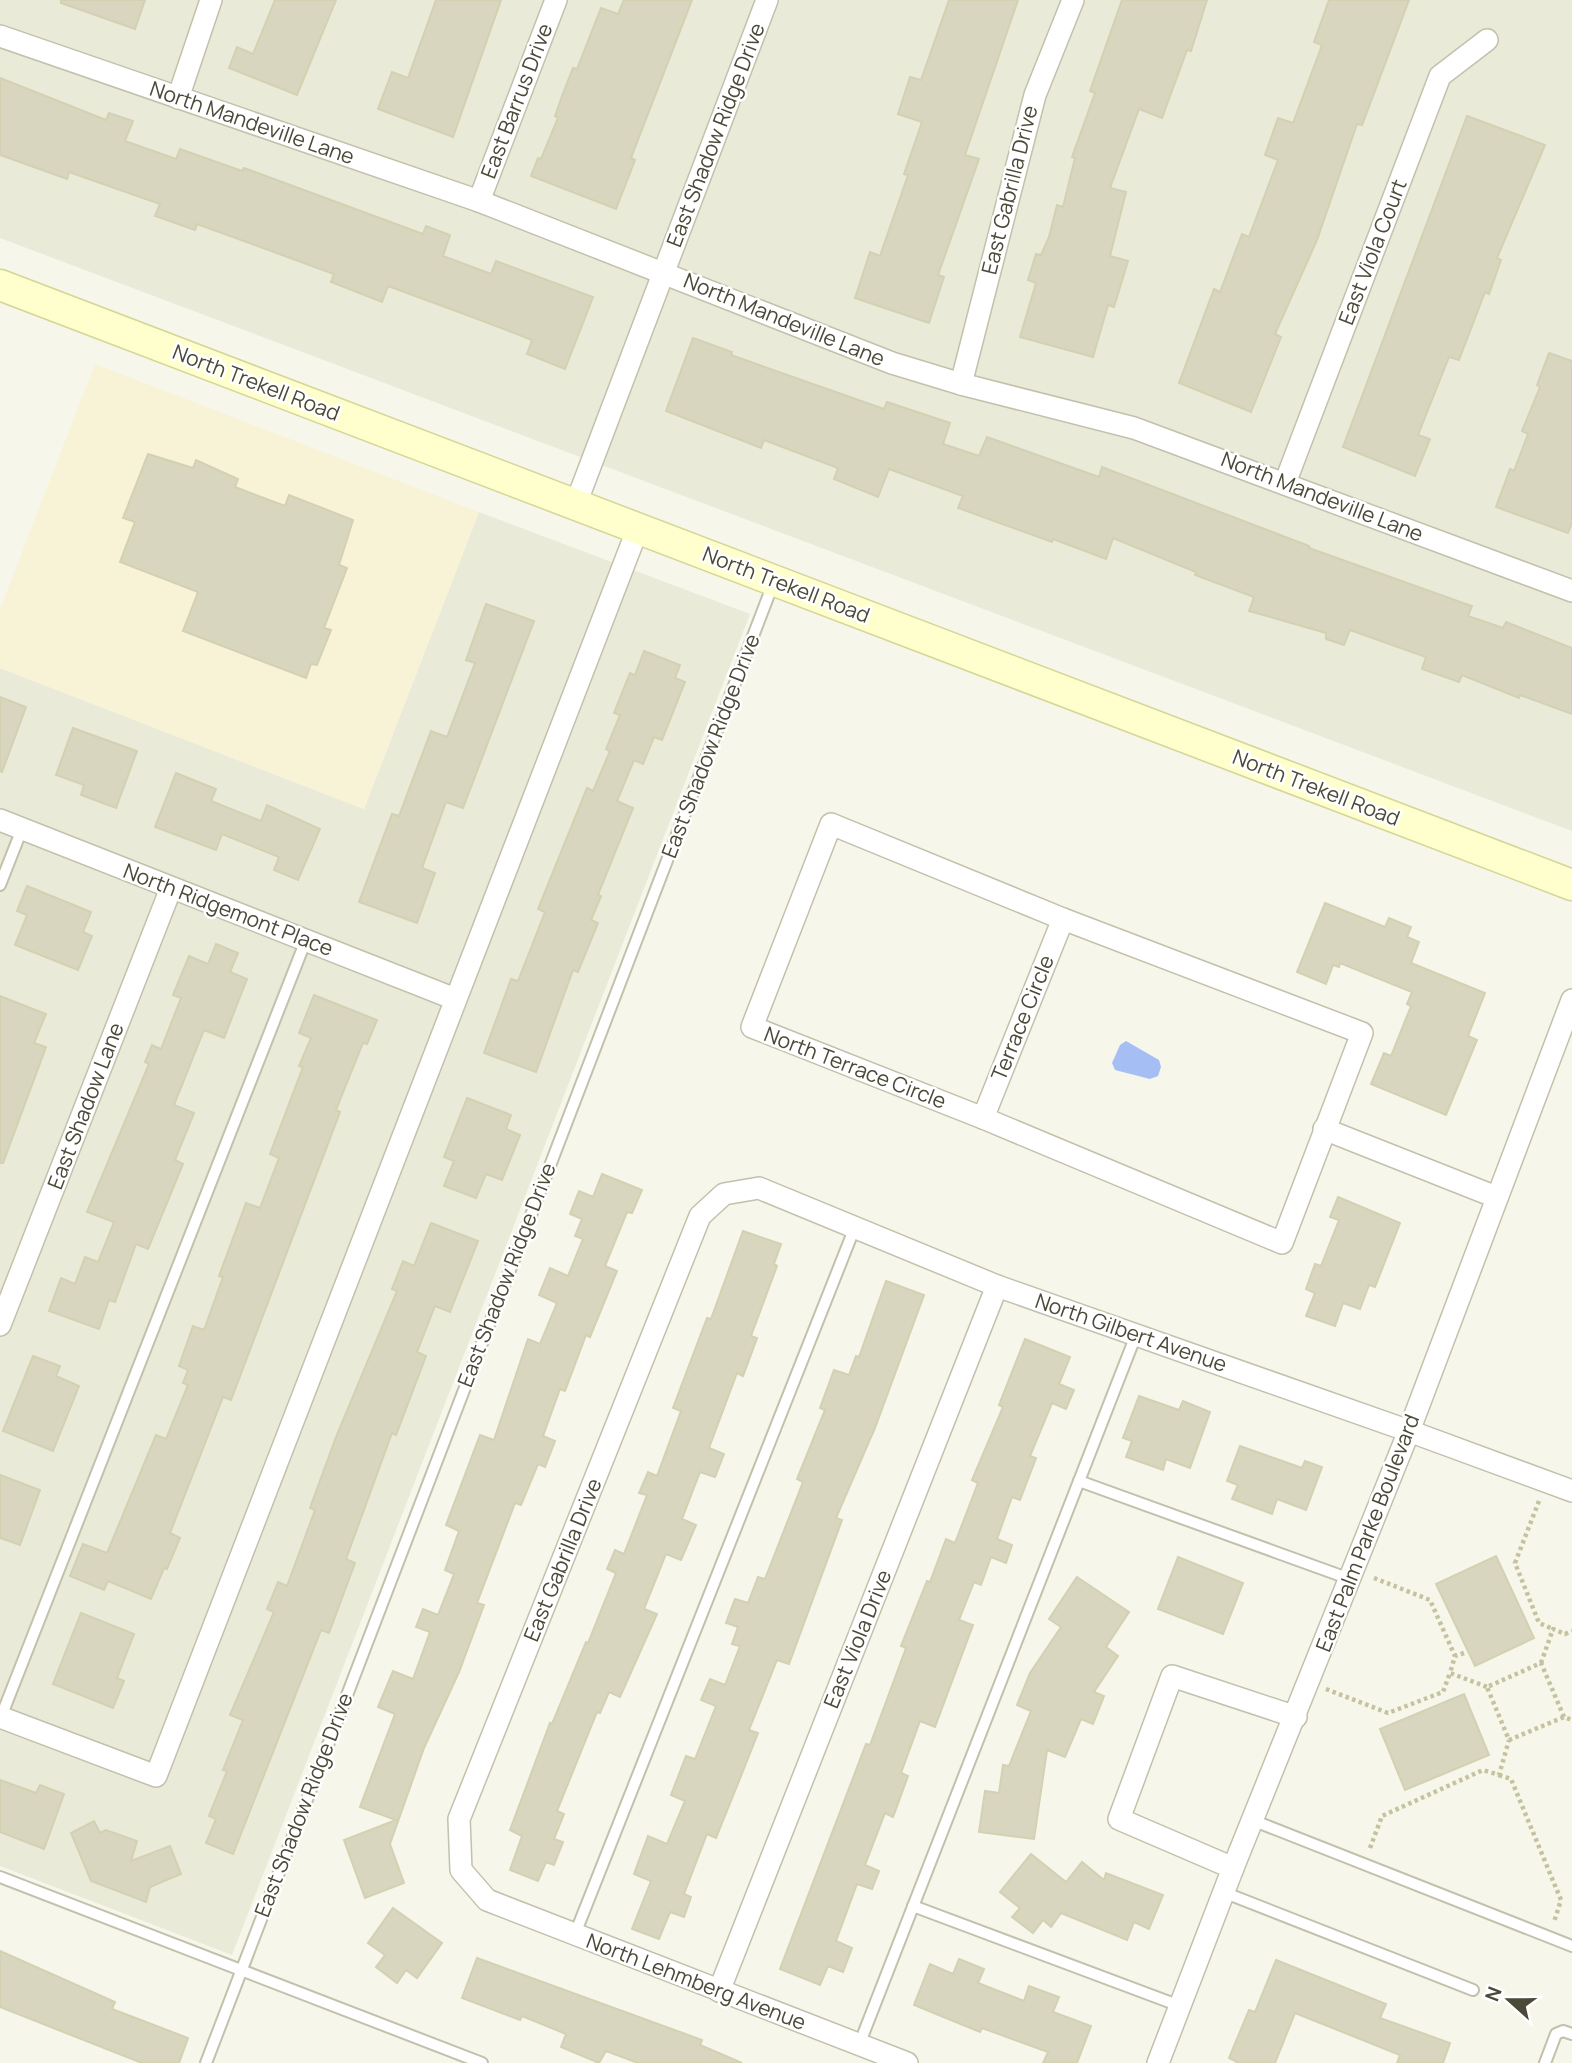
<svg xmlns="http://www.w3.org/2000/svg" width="1572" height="2063" viewBox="0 0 1572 2063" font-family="Manrope,sans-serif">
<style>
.residential{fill:#eaead8}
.commercial{fill:#f8f3d6}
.water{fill:#a5bff5}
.building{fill:#d9d6bf;stroke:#d4d0b2;stroke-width:2}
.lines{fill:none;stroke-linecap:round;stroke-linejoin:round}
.service-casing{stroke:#c3c1ac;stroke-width:14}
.minor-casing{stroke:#c3c1ac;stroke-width:24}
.secondary-casing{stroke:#d5d596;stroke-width:33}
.path{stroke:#c5c29d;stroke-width:4.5;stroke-dasharray:3.5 3.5;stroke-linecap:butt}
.service{stroke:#fff;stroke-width:10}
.minor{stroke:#fff;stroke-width:21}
.secondary{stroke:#feffcc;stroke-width:30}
.labels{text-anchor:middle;stroke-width:5;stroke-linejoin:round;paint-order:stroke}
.street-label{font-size:21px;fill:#4b4938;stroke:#fff}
</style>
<rect width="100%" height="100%" fill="#f6f6eb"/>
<g class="residential">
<polygon points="0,0 1572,0 1572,831 0,238"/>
<polygon points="479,512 750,614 232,1955 0,1866 0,668 364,809"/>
</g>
<polygon class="commercial" points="95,364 479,512 364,809 0,668 0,609"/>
<polygon class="water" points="1126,1041 1159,1060 1161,1067 1158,1076 1150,1079 1115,1070 1112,1063 1120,1045"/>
<g class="building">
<polygon points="61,0 145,0 135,29 61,3"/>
<polygon points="275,0 336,0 297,95 229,68 237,47 253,54"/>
<polygon points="436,0 501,0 453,137 378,109 392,72 408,78"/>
<polygon points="624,0 692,0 631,158 635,160 616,209 531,176 538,158 541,159 558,118 555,116 562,96 573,68 577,69 601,8 618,14"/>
<polygon points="949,0 1018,0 965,155 979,159 938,275 944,277 929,323 855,298 870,252 880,256 908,175 904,174 922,122 898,114 910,77 921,80"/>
<polygon points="1122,0 1207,0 1191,51 1187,50 1162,118 1139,109 1110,188 1126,192 1110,256 1128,261 1114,307 1108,305 1093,357 1020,337 1036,283 1028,280 1036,254 1041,255 1049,237 1057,205 1063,207 1075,158 1072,157 1095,93 1090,91"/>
<polygon points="1329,0 1409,0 1362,125 1357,124 1317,240 1275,334 1281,337 1251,412 1179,383 1214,289 1220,292 1242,234 1249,237 1278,160 1265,155 1278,118 1293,123 1322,45 1314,42"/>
<polygon points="0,78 106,120 109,113 133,121 125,141 176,159 180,149 242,171 244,168 423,234 426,226 450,235 443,256 491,274 496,261 593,297 565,369 527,354 532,340 475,318 388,286 382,302 331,282 334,274 197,224 195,230 155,216 160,204 69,172 67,179 0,155"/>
<polygon points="1467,116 1545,145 1497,258 1501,260 1489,294 1485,292 1459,360 1449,357 1418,435 1430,439 1415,476 1343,447"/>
<polygon points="693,338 732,352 731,355 884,409 887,402 950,423 943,444 979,456 987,437 1099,477 1102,467 1309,546 1309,548 1472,606 1468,616 1503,628 1506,622 1572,648 1572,714 1520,695 1519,698 1462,675 1459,682 1422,669 1426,657 1350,630 1344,645 1326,639 1326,633 1249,611 1254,597 1195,575 1196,572 1113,538 1106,559 1053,539 1052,542 958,508 963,496 889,469 878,497 834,479 838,468 764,440 761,448 666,411"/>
<polygon points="1549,353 1572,361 1572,522 1568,533 1496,507 1510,469 1514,471 1528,434 1522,431 1540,387 1537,385"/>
<polygon points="148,454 193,468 196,460 238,479 235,487 285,506 289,495 353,520 339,565 347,568 324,628 331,630 317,665 311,664 306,678 183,631 198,592 120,562 135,522 123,518"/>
<polygon points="486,604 534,621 463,808 446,802 422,868 435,873 417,923 359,902 392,814 399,816 431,731 447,737 475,663 466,660"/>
<polygon points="644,651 680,665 675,678 685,682 662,740 654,737 643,764 634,760 617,801 633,808 598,895 601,896 591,920 598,923 578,972 573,970 536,1072 484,1053 511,979 518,981 545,912 538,909 587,788 593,791 610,751 606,749 620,715 614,713 630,673 635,675"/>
<polygon points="0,697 26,707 2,772 0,771"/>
<polygon points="73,728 137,751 116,808 81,795 84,785 56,775"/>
<polygon points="176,773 216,789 211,801 261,821 267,805 320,829 298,880 274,870 279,857 222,834 216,850 155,827"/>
<polygon points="27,886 91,912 83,932 92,936 78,970 15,945 27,915 17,911"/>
<polygon points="1325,903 1385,927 1389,918 1411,927 1407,937 1419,942 1411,963 1485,993 1468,1036 1477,1040 1446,1115 1371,1084 1384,1053 1391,1056 1411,1006 1407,1004 1412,992 1340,963 1339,967 1333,965 1326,984 1297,972"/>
<polygon points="216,944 238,953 230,972 247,979 224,1038 204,1030 174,1105 194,1113 175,1160 183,1164 148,1249 136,1244 115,1302 109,1300 99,1329 49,1311 61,1278 75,1284 85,1257 98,1262 114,1222 87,1212 149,1064 145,1062 152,1045 161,1049 181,998 173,995 189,956 208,964"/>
<polygon points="314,995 377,1020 367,1044 363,1043 336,1110 340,1112 231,1400 223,1397 170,1533 180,1538 167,1569 164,1568 151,1599 108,1581 104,1590 70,1576 83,1544 107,1553 156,1435 166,1439 188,1385 183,1383 188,1370 179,1366 193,1326 204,1330 223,1277 219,1276 246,1203 260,1208 279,1158 270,1154 303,1067 299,1066 311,1038 299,1033"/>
<polygon points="0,996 46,1014 34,1043 46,1047 3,1163 0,1163"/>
<polygon points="467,1098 511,1115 506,1129 520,1135 502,1180 486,1174 476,1198 444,1186 454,1161 444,1157"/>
<polygon points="602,1174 642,1190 632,1213 627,1212 605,1266 617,1271 590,1337 586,1335 565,1391 560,1389 543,1436 555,1441 545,1467 538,1464 521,1505 515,1503 477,1603 484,1605 459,1672 424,1748 390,1844 404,1883 365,1898 344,1840 396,1820 360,1807 395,1714 378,1707 393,1671 413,1679 430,1632 416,1627 423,1609 438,1615 454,1574 445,1570 459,1531 446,1525 480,1435 494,1440 528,1339 540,1344 557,1303 539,1295 550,1268 568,1276 583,1239 575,1236 582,1219 570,1214 579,1191 593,1197"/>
<polygon points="1338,1197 1400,1223 1375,1287 1369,1285 1360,1309 1343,1303 1335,1326 1306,1316 1315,1293 1306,1289 1315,1264 1321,1266 1339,1220 1330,1217"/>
<polygon points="431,1223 478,1241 450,1312 435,1306 417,1352 426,1356 396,1435 392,1433 346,1559 355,1563 329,1633 321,1630 233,1854 206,1843 216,1819 209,1816 227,1771 223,1770 243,1720 230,1715 274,1612 267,1609 278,1582 287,1586 315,1510 310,1508 336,1437 397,1291 392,1289 403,1261 414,1266"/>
<polygon points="743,1231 781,1244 774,1264 777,1266 751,1336 757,1338 743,1376 737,1373 709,1448 724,1454 715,1477 700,1472 682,1519 696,1525 681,1560 666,1554 644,1609 657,1614 620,1697 609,1692 600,1713 597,1712 557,1811 564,1814 554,1839 563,1842 554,1865 546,1862 538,1881 510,1870 522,1836 510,1830 550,1723 552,1724 586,1642 588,1643 616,1573 607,1569 615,1550 624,1554 647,1495 639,1493 648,1472 657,1476 681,1411 673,1408 707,1318 711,1319"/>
<polygon points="886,1281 924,1295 875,1428 836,1518 842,1520 789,1664 777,1660 749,1730 758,1733 743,1771 716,1838 707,1834 684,1894 691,1897 684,1917 670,1912 659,1939 632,1929 651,1881 634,1874 648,1836 667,1844 685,1801 671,1795 686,1756 695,1759 716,1706 701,1700 710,1679 725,1685 740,1646 732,1644 738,1627 726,1623 735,1599 748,1603 758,1577 765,1579 803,1482 797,1479 825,1410 820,1408 834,1370 849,1375 856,1356 859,1357"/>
<polygon points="1025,1339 1070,1357 1059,1384 1074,1390 1066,1409 1052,1403 1030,1456 1036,1458 1020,1500 1012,1497 997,1539 1012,1545 1006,1563 991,1557 981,1585 974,1582 959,1620 973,1625 935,1727 920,1721 901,1773 908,1776 893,1817 885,1813 865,1865 879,1871 872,1889 857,1884 836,1941 852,1948 843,1972 828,1966 820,1985 780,1969 866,1744 870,1745 906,1648 901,1646 927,1581 930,1582 946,1539 955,1543 978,1483 972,1480 1003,1407 999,1405"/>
<polygon points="33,1356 60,1366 56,1376 79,1386 53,1451 3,1431"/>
<polygon points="1139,1396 1179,1410 1183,1401 1210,1412 1190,1468 1166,1459 1163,1470 1126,1457 1132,1441 1123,1438"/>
<polygon points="1240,1446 1302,1468 1305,1461 1322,1467 1306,1510 1277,1499 1272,1514 1232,1499 1238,1485 1227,1481"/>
<polygon points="0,1475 40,1490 20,1545 0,1538"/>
<polygon points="1496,1556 1534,1638 1475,1666 1436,1584"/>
<polygon points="1178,1557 1243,1583 1223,1634 1158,1609"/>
<polygon points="1077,1577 1129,1612 1106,1647 1118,1656 1094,1692 1104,1696 1093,1724 1081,1719 1065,1757 1047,1750 1034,1839 979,1832 985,1791 999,1793 1003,1765 1009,1766 1031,1711 1017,1705 1030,1673 1061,1627 1049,1619"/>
<polygon points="81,1613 134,1634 117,1678 124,1681 113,1708 53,1684"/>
<polygon points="1464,1694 1489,1755 1405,1790 1380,1729"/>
<polygon points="0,1780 36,1793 40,1785 64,1794 44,1849 0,1832"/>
<polygon points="94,1821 100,1833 106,1830 137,1841 131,1861 170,1846 181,1874 150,1887 146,1902 91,1881 71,1833"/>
<polygon points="1031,1854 1066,1882 1082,1862 1104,1880 1106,1873 1163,1895 1149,1929 1134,1922 1127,1940 1061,1913 1051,1927 1043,1920 1033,1933 1012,1917 1020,1908 1000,1892"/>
<polygon points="393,1908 442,1943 417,1978 406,1970 397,1983 376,1967 385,1955 368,1943"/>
<polygon points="0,1951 115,2002 112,2009 188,2038 179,2063 142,2063 0,2007"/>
<polygon points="477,1958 702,2040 700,2045 742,2063 638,2063 606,2051 599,2063 561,2047 566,2034 522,2016 520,2020 462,1998"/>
<polygon points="959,1959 984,1969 978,1983 1024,2001 1029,1986 1059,1997 1053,2012 1091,2026 1077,2063 1043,2063 1048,2052 982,2028 980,2032 914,2005 930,1964 953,1974"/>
<polygon points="1276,1960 1386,2004 1380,2018 1450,2043 1443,2063 1397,2063 1400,2055 1295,2013 1275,2063 1239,2063 1229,2058 1249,2010 1255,2012"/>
</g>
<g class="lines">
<defs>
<g id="service">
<polyline points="0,885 22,829"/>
<polyline points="1079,1481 1350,1579"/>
<polyline points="1,1717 306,940"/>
<polyline points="1252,1820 1572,1946"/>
<polyline points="0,1877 482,2063"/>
<polyline points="1223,1892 1473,1990"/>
<polyline points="913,1906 1180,2006"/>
<polyline points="575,1934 855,1227"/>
<polyline points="859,2045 1136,1335"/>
<polyline points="206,2063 773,584"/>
<polyline points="1545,2063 1556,2034 1563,2031 1572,2034"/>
</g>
<g id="minor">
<polyline points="0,36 479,201 892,363 961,384 1134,428 1572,591"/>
<polyline points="178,98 211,0"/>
<polyline points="479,201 556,0"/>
<polyline points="961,384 1035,95 1073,0"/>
<polyline points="1285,483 1440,76 1487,40"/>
<polyline points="575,506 767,0"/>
<polyline points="0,820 455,999"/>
<polygon points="831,824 1063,919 1362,1033 1282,1243 983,1118 752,1027"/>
<polyline points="983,1118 1063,919"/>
<polyline points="1324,1129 1496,1197"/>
<polyline points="0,1325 171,888"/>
<polyline points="0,1717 156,1776 638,528"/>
<polyline points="1233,1868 1119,1819 1172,1676 1296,1717"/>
<polyline points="719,1991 997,1286"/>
<polyline points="907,2063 487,1900 461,1870 459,1819 700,1216 724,1194 759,1188 997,1286 1409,1431 1572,1491"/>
<polyline points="1158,2063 1233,1868 1409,1431 1572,1000"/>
</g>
<polyline id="secondary" points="0,285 1572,885"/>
</defs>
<use href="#service" class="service-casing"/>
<use href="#minor" class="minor-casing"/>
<use href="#secondary" class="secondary-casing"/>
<g class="path">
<polyline points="1539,1501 1515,1563 1539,1623 1553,1629"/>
<polyline points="1374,1578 1430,1600 1455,1656"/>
<polyline points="1464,1653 1455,1656 1450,1673 1487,1687"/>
<polyline points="1541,1663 1553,1629 1565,1634 1572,1631"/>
<polyline points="1326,1689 1388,1713 1443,1692 1450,1673"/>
<polyline points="1564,1717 1541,1663 1487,1687 1509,1740 1564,1717 1572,1720"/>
<polyline points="1499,1775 1511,1779 1561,1900 1554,1922"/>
<polyline points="1370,1848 1382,1816 1483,1770 1499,1775 1509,1740"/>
</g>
<use href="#service" class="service"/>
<use href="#minor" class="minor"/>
<use href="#secondary" class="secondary"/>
</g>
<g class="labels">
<g class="street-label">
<text transform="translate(517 101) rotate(-69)" y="7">East Barrus Drive</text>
<text transform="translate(252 123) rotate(19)" y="7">North Mandeville Lane</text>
<text transform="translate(716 135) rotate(-69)" y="7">East Shadow Ridge Drive</text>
<text transform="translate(1010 190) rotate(-76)" y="7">East Gabrilla Drive</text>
<text transform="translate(1373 252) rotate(-69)" y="7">East Viola Court</text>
<text transform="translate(784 320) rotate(22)" y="7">North Mandeville Lane</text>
<text transform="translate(256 383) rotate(21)" y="7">North Trekell Road</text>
<text transform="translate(1322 497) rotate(21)" y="7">North Mandeville Lane</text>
<text transform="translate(786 585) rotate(21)" y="7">North Trekell Road</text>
<text transform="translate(711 746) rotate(-69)" y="7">East Shadow Ridge Drive</text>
<text transform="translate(1316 788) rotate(21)" y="7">North Trekell Road</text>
<text transform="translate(228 910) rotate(21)" y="7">North Ridgemont Place</text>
<text transform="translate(1023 1018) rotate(-68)" y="7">Terrace Circle</text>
<text transform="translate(855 1068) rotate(21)" y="7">North Terrace Circle</text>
<text transform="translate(86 1106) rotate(-69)" y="7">East Shadow Lane</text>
<text transform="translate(507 1275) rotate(-69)" y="7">East Shadow Ridge Drive</text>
<text transform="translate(1131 1333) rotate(19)" y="7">North Gilbert Avenue</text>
<text transform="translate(1368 1533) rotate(-69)" y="7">East Palm Parke Boulevard</text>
<text transform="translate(563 1560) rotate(-68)" y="7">East Gabrilla Drive</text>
<text transform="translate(858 1639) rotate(-68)" y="7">East Viola Drive</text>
<text transform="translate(304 1805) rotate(-69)" y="7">East Shadow Ridge Drive</text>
<text transform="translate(696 1982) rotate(21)" y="7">North Lehmberg Avenue</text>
</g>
</g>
<g transform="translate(1509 2000) rotate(291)" stroke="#ffffff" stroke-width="5" paint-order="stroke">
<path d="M0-5L12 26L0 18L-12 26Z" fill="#4b4938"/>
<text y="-10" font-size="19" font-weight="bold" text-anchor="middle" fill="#4b4938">N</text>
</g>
</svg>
